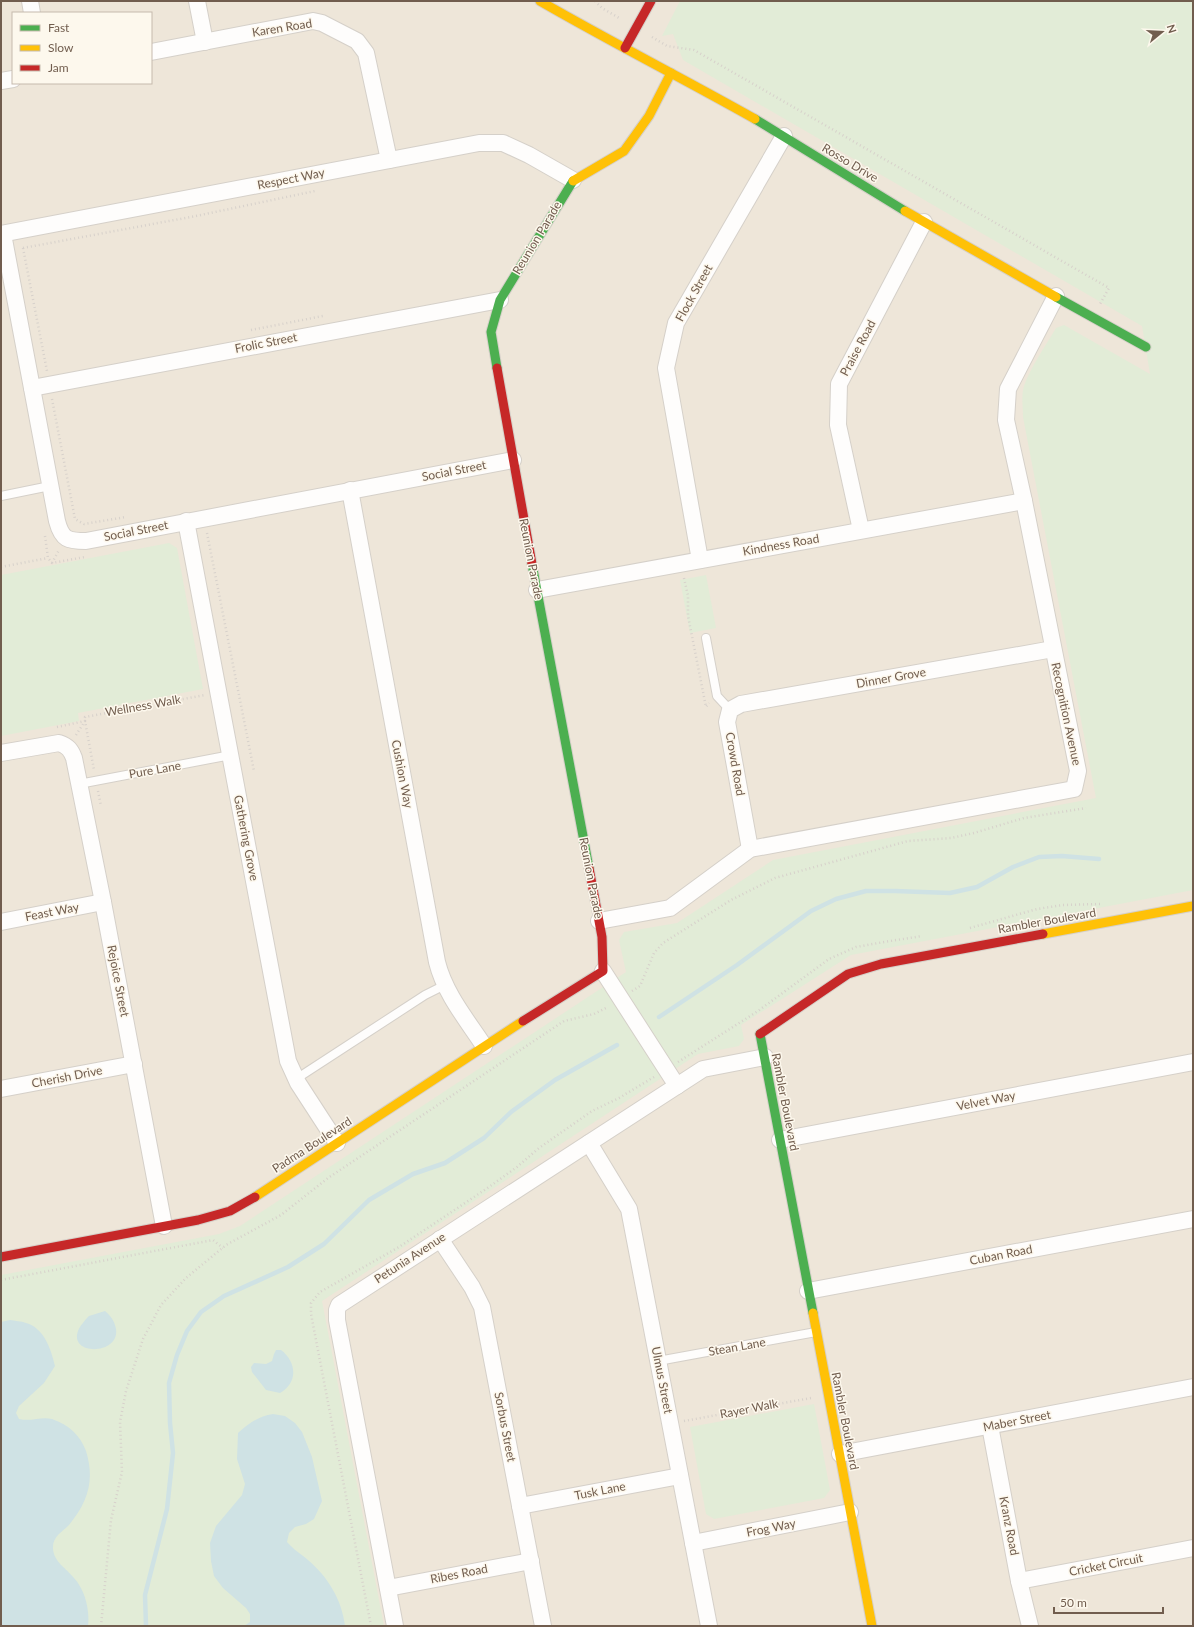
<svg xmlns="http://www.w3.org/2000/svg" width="1194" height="1627" viewBox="0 0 1194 1627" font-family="Lato,sans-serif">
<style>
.residential{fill:#eee6d9;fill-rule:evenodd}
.green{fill:#e2ecd7}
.water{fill:#cfe2e4}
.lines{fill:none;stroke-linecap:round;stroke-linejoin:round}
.stream{stroke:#cfe2e4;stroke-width:4.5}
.lane-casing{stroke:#d5d0c9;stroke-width:10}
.street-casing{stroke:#d5d0c9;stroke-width:18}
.fast-casing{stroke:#d5d0c9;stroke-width:11}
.slow-casing{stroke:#d5d0c9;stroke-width:11}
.jam-casing{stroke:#d5d0c9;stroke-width:11}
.path{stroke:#d7d1cb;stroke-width:2.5;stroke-dasharray:1 3;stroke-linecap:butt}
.lane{stroke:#fefdfc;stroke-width:8}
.street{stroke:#fefdfc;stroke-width:16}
.fast{stroke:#4caf50;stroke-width:9}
.slow{stroke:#ffc107;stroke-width:9}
.jam{stroke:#c62828;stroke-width:9}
.labels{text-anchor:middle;stroke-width:3;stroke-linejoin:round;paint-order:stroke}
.street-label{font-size:12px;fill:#715d4e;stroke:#fdf8ed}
</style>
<rect width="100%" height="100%" fill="#f6f3eb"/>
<path class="residential" d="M 1,1 L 1193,1 L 1193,1626 L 1,1626 ZM 13,13 L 151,13 L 151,83 L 13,83 Z"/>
<g class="green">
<path d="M 680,1 L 1193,1 L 1193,890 L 851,955 L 741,1025 L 744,1039 L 739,1046 L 698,1054 L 322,1301 L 384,1626 L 1,1626 L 1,1275 L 219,1234 L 240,1226 L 626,972 L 619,940 L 624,932 L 677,923 L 773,860 L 1096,798 L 1023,417 C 1023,407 1021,396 1024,386 C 1030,368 1046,345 1056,328 L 1064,325 L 1150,374 L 1142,326 L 683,60 L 673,34 L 662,36 Z"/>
<polygon points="169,543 177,548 203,689 78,713 79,721 1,736 1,575"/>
<polygon points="706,575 716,628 690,633 680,580"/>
<polygon points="814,1404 830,1490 824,1498 714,1519 706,1514 690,1427"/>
</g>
<g class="water">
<path d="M 105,1311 C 111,1316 115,1322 116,1329 C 120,1355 69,1356 78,1331 C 80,1326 85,1320 89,1316 Z"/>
<path d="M 10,1320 C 15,1321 21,1321 26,1323 C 44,1328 51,1349 55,1366 L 44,1383 L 19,1406 L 16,1413 L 19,1419 C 32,1422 41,1416 52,1419 C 69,1425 80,1435 86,1451 C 95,1480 88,1502 69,1525 C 62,1532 52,1537 53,1549 C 54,1562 66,1568 74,1578 C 85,1590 90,1610 88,1626 L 1,1626 L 1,1322 Z"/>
<path d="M 276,1350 L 281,1350 C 297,1362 298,1383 280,1393 L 266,1390 L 252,1372 L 251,1367 L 254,1363 L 266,1364 L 272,1361 L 274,1354 Z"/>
<path d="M 273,1414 L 285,1416 L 295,1423 L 302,1432 L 312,1457 L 322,1501 L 314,1519 L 306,1524 L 295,1527 L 289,1533 L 287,1542 C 294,1550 301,1554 308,1560 C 328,1577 342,1600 345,1626 L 244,1626 L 250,1622 L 250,1614 L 246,1608 L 223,1588 L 214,1576 L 211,1561 L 210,1543 L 216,1526 L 242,1495 L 245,1484 L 237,1459 L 238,1433 C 249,1423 259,1416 273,1414 Z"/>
</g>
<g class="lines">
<g class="stream">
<polyline points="659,1017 737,965 811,911 836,899 866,891 895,891 950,893 977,887 1013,867 1039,857 1062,856 1099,859"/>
<polyline points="146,1626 145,1595 167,1509 173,1453 170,1423 169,1383 177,1355 187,1331 201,1312 224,1296 288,1267 324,1244 369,1200 413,1174 445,1163 484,1138 511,1112 555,1080 617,1045"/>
</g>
<defs>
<g id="lane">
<polyline points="1,496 50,486"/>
<polyline points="706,638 717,696 730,710"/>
<polyline points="79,784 231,755"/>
<polyline points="296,1079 425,995 445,985"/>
<polyline points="658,1361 816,1332"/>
</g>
<g id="street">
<polyline points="30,1 32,13"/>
<polyline points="197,1 205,42"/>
<polyline points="151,52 313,21 322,23 357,41 366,53 389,160"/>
<polyline points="1,81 13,79"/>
<polyline points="1,234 479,143 503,143 529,155 573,180"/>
<path d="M 3,234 L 57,521 C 62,540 68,541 86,541 L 513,460"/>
<polyline points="32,388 500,300"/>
<path d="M 350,490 L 437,962 C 445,994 467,1020 484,1046"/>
<polyline points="186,521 288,1061 298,1083 337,1143"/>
<polyline points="861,530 838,425 839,384 924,222"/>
<polyline points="700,560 666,368 676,323 784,136"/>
<polyline points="537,590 1024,501"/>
<path d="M 1,753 L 59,743 C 68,746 71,750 74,758 L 103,902 L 164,1226"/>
<polyline points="750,849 727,722 730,710 741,704 1053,649"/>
<polyline points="599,921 670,908 750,849 1074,789 1078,771 1024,501 1006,420 1008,389 1056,296"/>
<polyline points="1,922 103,902"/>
<polyline points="603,971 677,1086"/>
<polyline points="1,1089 134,1064"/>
<polyline points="780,1140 1193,1062"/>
<polyline points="589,1143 629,1209 709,1626"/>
<polyline points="440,1239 472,1287 482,1307 543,1626"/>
<polyline points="808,1291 1193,1219"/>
<polyline points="990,1426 1019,1581 1030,1626"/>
<polyline points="840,1454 1193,1387"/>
<polyline points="520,1506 680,1476"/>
<polyline points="693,1543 850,1512"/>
<polyline points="1019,1581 1193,1548"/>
<polyline points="388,1588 531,1561"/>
<polyline points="395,1626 337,1320 337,1310 339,1305 703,1069 765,1057"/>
</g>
<g id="fast">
<polyline points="755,119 905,211"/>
<polyline points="1056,297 1146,347"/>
<polyline points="497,368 491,332 500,300 573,181"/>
<polyline points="532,564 589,868"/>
<polyline points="760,1034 813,1313"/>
</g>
<g id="slow">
<path d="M 540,1 C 611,42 684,79 755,119"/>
<polyline points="573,181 624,151 649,116 671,73"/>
<polyline points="905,211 1056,297"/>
<polyline points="1043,934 1193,906"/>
<polyline points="255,1197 523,1021"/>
<polyline points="813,1313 872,1626"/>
</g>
<g id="jam">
<polyline points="625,48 651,1"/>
<polyline points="497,368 532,564"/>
<polyline points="523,1021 603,971 602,937 589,868"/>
<polyline points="760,1034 848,974 881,964 1043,934"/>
<polyline points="1,1257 198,1220 230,1211 255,1197"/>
</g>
</defs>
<use href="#lane" class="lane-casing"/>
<use href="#street" class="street-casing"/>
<use href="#fast" class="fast-casing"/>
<use href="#slow" class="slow-casing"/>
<use href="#jam" class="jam-casing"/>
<g class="path">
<polyline points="595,1 602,8 621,19"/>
<polyline points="652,37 667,46 694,50 1109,288 1100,304"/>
<polyline points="23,248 47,371"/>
<polyline points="23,248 196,216 315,191"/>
<polyline points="251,330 323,316"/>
<polyline points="52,399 75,519 84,524 126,517"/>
<polyline points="207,533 254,771"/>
<polyline points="45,536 48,558 52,563 85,557"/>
<polyline points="52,563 59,550"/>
<polyline points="1,567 48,558"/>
<polyline points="684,578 688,596 688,616 706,707 709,703"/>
<polyline points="57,727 85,721 94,770"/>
<polyline points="76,735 85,721 85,717 205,695"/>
<polyline points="98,791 101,806"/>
<polyline points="970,928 1037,909 1063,905 1100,904"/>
<polyline points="632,991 640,986 654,953 663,943 731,900 775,878 908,841 951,838 974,833 1024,818 1086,808"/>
<polyline points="678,1062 758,1011 829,959 856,947 884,942 922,936"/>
<polyline points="1,1280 213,1240 223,1248"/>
<polyline points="684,1421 811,1398"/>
<polyline points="101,1626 111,1520 122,1472 120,1422 126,1391 143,1339 161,1305 186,1278 226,1245 281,1215 328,1178 564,1021 594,1014 608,1007"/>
<polyline points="371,1626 311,1314 311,1303 320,1292 399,1247 489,1187 517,1167 539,1148 592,1111 619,1098 654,1077"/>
</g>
<use href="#lane" class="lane"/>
<use href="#street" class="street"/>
<use href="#fast" class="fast"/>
<use href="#slow" class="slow"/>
<use href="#jam" class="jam"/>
</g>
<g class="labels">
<g class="street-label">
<text transform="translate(282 28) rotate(-9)" y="4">Karen Road</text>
<text transform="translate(850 163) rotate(31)" y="4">Rosso Drive</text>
<text transform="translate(291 179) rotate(-11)" y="4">Respect Way</text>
<text transform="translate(537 238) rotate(-59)" y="4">Reunion Parade</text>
<text transform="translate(694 293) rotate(-61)" y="4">Flock Street</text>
<text transform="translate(266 343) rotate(-11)" y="4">Frolic Street</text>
<text transform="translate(858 348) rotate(-62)" y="4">Praise Road</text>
<text transform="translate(454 471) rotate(-11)" y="4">Social Street</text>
<text transform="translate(136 531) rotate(-11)" y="4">Social Street</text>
<text transform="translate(781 545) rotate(-10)" y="4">Kindness Road</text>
<text transform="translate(531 559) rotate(79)" y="4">Reunion Parade</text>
<text transform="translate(891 678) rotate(-10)" y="4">Dinner Grove</text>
<text transform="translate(143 706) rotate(-10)" y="4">Wellness Walk</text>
<text transform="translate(1066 714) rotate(78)" y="4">Recognition Avenue</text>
<text transform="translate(735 764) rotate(80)" y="4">Crowd Road</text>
<text transform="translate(155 770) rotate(-10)" y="4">Pure Lane</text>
<text transform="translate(402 774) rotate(79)" y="4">Cushion Way</text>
<text transform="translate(246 838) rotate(79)" y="4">Gathering Grove</text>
<text transform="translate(591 878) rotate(79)" y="4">Reunion Parade</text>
<text transform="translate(52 912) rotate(-11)" y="4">Feast Way</text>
<text transform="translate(1047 921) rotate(-10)" y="4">Rambler Boulevard</text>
<text transform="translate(118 981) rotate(79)" y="4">Rejoice Street</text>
<text transform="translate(67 1077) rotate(-11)" y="4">Cherish Drive</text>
<text transform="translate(986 1101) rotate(-11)" y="4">Velvet Way</text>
<text transform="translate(785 1102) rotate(79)" y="4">Rambler Boulevard</text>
<text transform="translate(312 1145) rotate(-33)" y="4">Padma Boulevard</text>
<text transform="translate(1001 1255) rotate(-11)" y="4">Cuban Road</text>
<text transform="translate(410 1258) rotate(-33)" y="4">Petunia Avenue</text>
<text transform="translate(737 1347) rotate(-10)" y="4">Stean Lane</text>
<text transform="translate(662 1380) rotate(79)" y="4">Ulmus Street</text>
<text transform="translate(749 1409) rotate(-11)" y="4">Rayer Walk</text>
<text transform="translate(845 1421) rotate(79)" y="4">Rambler Boulevard</text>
<text transform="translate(1017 1421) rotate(-11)" y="4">Maber Street</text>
<text transform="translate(505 1427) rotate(79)" y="4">Sorbus Street</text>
<text transform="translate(600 1491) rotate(-11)" y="4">Tusk Lane</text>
<text transform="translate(1009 1526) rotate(79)" y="4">Kranz Road</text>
<text transform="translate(771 1528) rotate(-11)" y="4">Frog Way</text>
<text transform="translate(1106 1565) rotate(-11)" y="4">Cricket Circuit</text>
<text transform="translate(459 1574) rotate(-11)" y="4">Ribes Road</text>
</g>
</g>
<rect width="1194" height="1627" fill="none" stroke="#715d4e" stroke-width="4"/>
<rect x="12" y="12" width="140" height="72" fill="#fdf8ed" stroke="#c5baad"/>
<rect x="20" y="25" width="20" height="6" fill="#4caf50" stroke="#c5baad"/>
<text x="48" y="32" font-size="12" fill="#715d4e">Fast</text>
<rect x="20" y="45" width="20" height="6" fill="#ffc107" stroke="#c5baad"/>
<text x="48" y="52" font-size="12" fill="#715d4e">Slow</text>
<rect x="20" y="65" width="20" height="6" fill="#c62828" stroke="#c5baad"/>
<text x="48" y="72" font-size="12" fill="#715d4e">Jam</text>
<g transform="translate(1162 32) rotate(72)" stroke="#fdf8ed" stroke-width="3" paint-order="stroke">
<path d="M0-3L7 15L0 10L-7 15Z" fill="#715d4e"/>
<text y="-6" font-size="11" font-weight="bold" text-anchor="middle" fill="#715d4e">N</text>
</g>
<path d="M1054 1607v6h109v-6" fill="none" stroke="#715d4e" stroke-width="2"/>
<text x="1060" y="1607" font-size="12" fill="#715d4e" stroke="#fdf8ed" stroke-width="3" paint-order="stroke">50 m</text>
</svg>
